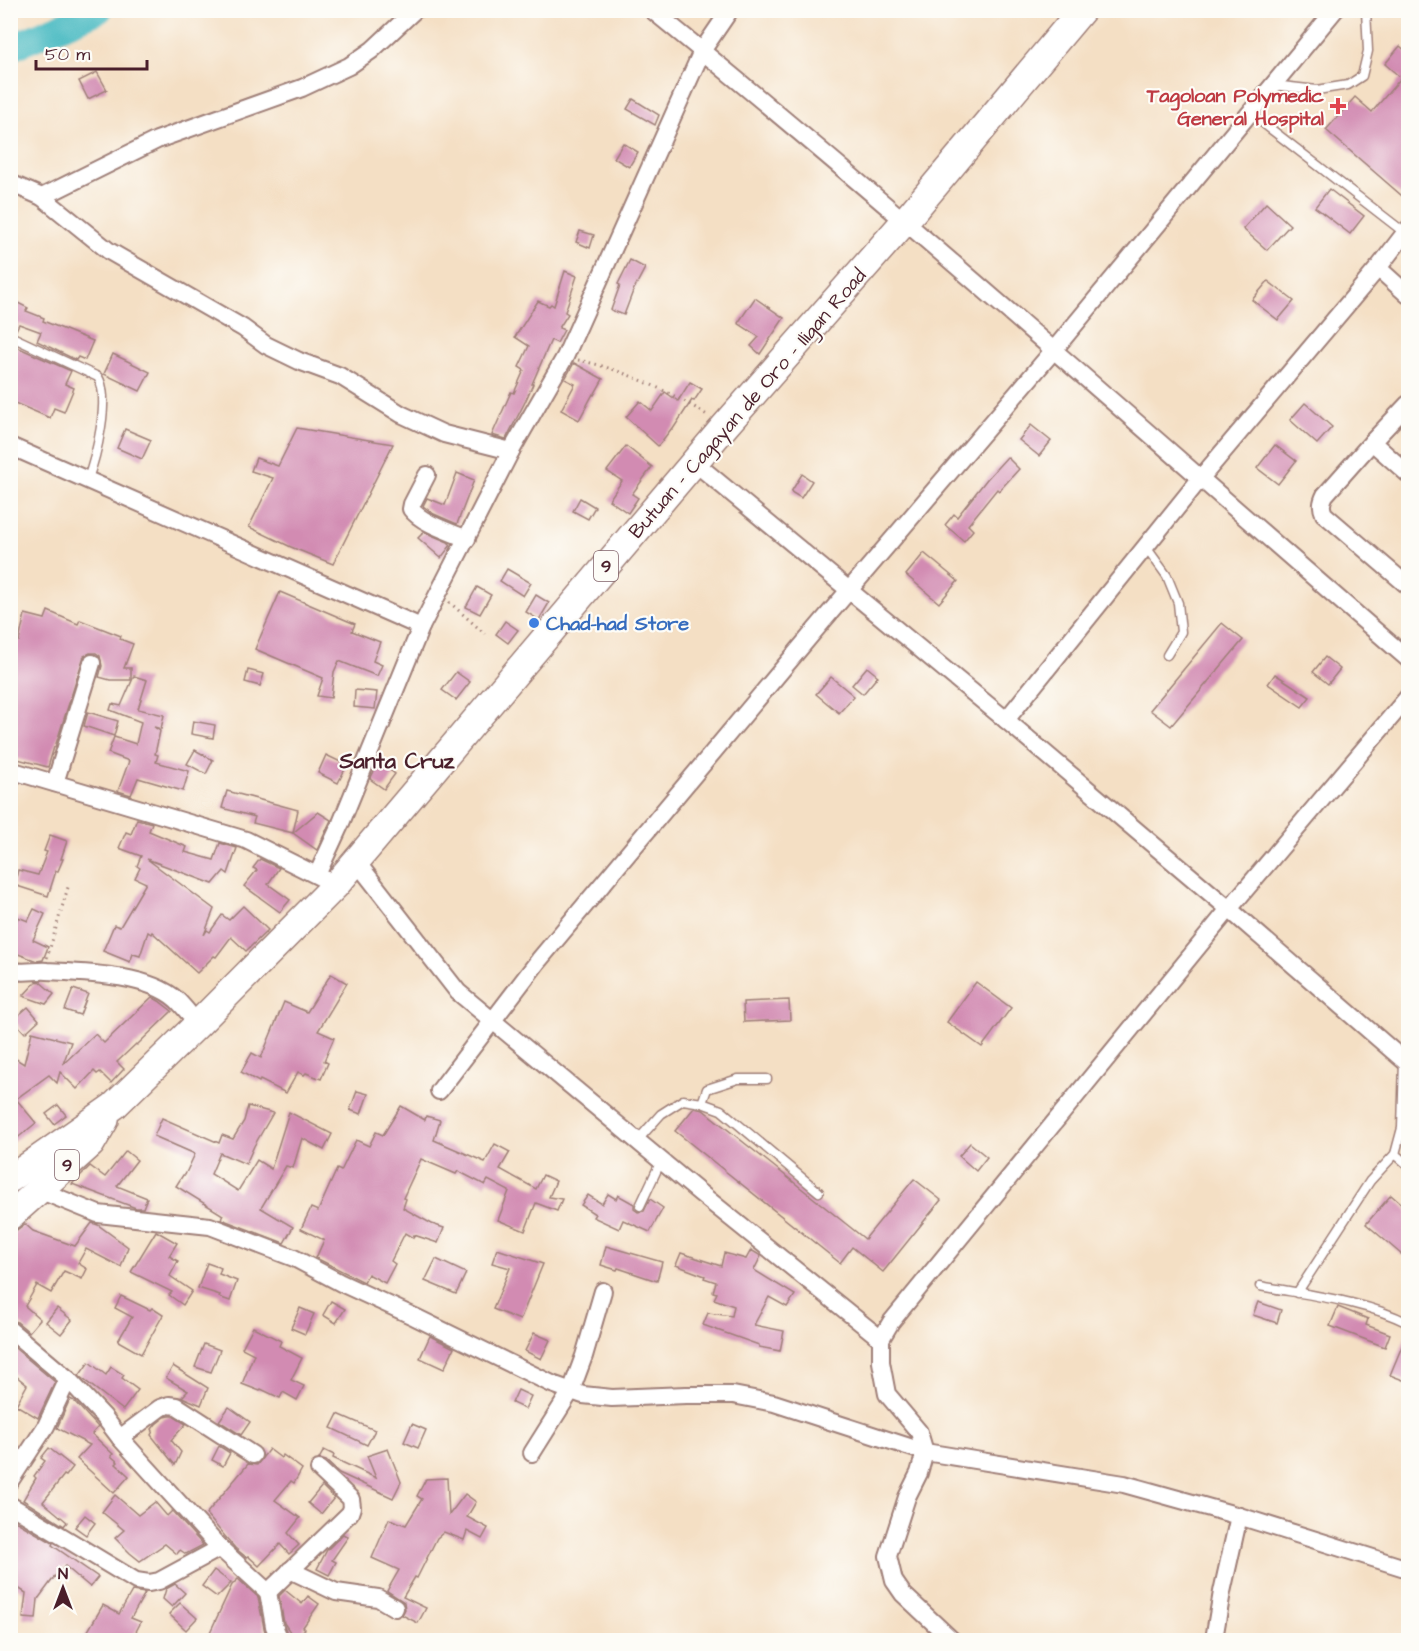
<svg xmlns="http://www.w3.org/2000/svg" width="1419" height="1651" viewBox="0 0 1419 1651" font-family="'Architects Daughter',sans-serif">
<style>
.lines{fill:none;stroke-linecap:round;stroke-linejoin:round}
.river{stroke:#4cbbc3;stroke-width:27}
.building{fill:#d28bb2}
.service-casing{stroke:#9f7f78;stroke-width:11}
.minor-casing{stroke:#9f7f78;stroke-width:20}
.trunk-casing{stroke:#9f7f78;stroke-width:30}
.path{stroke:#9f7f78;stroke-width:3;stroke-dasharray:1.5 4.5;stroke-linecap:butt}
.service{stroke:#fff;stroke-width:8}
.minor{stroke:#fff;stroke-width:16}
.trunk{stroke:#fff;stroke-width:27}
.health-dot{fill:#e0444e;stroke:#fdfcf7;stroke-width:2}
.shop-dot{fill:#3f7fe0;stroke:#fdfcf7;stroke-width:2}
.labels{text-anchor:middle;stroke-width:4.5;stroke-linejoin:round;paint-order:stroke}
.shield{fill:#fdfcf7;stroke:#806168;stroke-width:1.5}
.shield-label{font-size:18px;font-weight:bold;fill:#4a1f2b}
.health-label{font-size:20px;font-weight:bold;fill:#be3a42;stroke:#fdfcf7;text-anchor:end}
.street-label{font-size:20px;fill:#4a1f2b;stroke:#fdfcf7}
.shop-label{font-size:20px;font-weight:bold;fill:#366cbe;stroke:#fdfcf7;text-anchor:start}
.quarter-label{font-size:22px;font-weight:bold;fill:#4a1f2b;stroke:#fdfcf7}
</style>
<rect width="100%" height="100%" fill="#fdfcf7"/>
<filter id="ink" filterUnits="userSpaceOnUse"><feTurbulence type="fractalNoise" baseFrequency=".0167" numOctaves="2"/><feDisplacementMap in="SourceGraphic" scale="12" xChannelSelector="R" yChannelSelector="G"/><feConvolveMatrix kernelMatrix="1 2 1 2 8 2 1 2 1" color-interpolation-filters="sRGB"/></filter>
<filter id="wash" filterUnits="userSpaceOnUse"><feTurbulence type="fractalNoise" baseFrequency=".008" numOctaves="4" result="noise"/><feDisplacementMap in="SourceGraphic" scale="24" xChannelSelector="R" yChannelSelector="G"/><feGaussianBlur stdDeviation="1.35" result="paint"/><feColorMatrix in="noise" values="0 0 0 0 0 0 0 0 0 0 0 0 0 0 0 0 0 1.4 0 .05"/><feComposite in="paint" operator="in"/></filter>
<g filter="url(#wash)">
<rect width="100%" height="100%" fill="#f4dfc4"/>
<g class="lines">
<polyline class="river" points="10,48 99,10"/>
</g>
<g id="blocks">
<g class="building">
<polygon points="1400,46 1408,53 1408,201 1326,130 1355,97 1372,112 1401,78 1385,64"/>
<polygon points="97,72 107,90 88,99 79,81"/>
<polygon points="633,99 659,115 655,125 627,109"/>
<polygon points="623,143 638,152 629,167 614,158"/>
<polygon points="1329,189 1364,216 1350,234 1315,207"/>
<polygon points="1266,203 1290,225 1267,250 1243,229"/>
<polygon points="580,231 594,235 590,248 576,242"/>
<polygon points="630,260 645,268 633,291 624,315 611,310 620,285 618,284"/>
<polygon points="565,271 577,276 565,312 568,314 559,328 564,330 557,343 551,340 532,384 533,384 525,402 506,439 492,435 511,392 514,393 524,370 519,367 529,346 515,337 538,301 549,306 551,304 554,306"/>
<polygon points="1268,281 1294,301 1278,320 1252,300"/>
<polygon points="755,298 784,318 760,354 751,346 759,337 738,323"/>
<polygon points="10,299 28,308 26,311 44,318 43,321 93,341 85,360 78,357 76,360 37,341 41,332 19,324 15,332 10,330"/>
<polygon points="10,344 71,371 65,384 74,388 64,412 54,408 50,418 10,401"/>
<polygon points="113,354 150,372 140,391 104,374"/>
<polygon points="574,363 603,379 594,395 593,394 579,420 561,410 575,384 565,379"/>
<polygon points="690,382 702,389 694,401 692,400 673,429 672,428 658,446 626,417 640,401 652,411 665,392 678,401"/>
<polygon points="1305,403 1332,427 1317,444 1290,420"/>
<polygon points="1031,425 1051,441 1039,456 1019,440"/>
<polygon points="297,428 393,444 333,564 291,547 249,527 273,478 251,471 256,458 278,466"/>
<polygon points="125,429 151,440 142,459 117,448"/>
<polygon points="1275,445 1296,461 1278,484 1257,468"/>
<polygon points="626,446 652,467 632,494 638,498 628,513 609,500 622,481 607,471"/>
<polygon points="1007,457 1019,469 999,491 997,489 968,525 973,530 964,541 945,525 954,514 957,517 987,479"/>
<polygon points="457,473 474,480 457,524 434,514 423,506 427,498 445,505"/>
<polygon points="802,474 812,481 801,498 791,492"/>
<polygon points="580,498 595,507 588,519 573,511"/>
<polygon points="424,532 448,542 451,545 441,558 418,538"/>
<polygon points="924,553 958,581 939,603 906,575"/>
<polygon points="507,569 531,583 523,596 500,581"/>
<polygon points="477,587 491,595 480,614 466,607"/>
<polygon points="280,592 355,624 352,631 380,642 373,661 382,665 377,676 339,661 334,672 331,698 317,696 323,678 255,649"/>
<polygon points="536,595 549,603 539,620 526,612"/>
<polygon points="48,611 78,624 80,620 121,636 120,639 133,644 124,668 131,668 131,680 110,680 99,677 102,666 100,656 96,653 90,653 84,656 55,747 54,747 48,767 10,757 10,639 19,641 25,614 45,619"/>
<polygon points="505,621 518,630 508,643 496,634"/>
<polygon points="1222,623 1243,640 1171,726 1150,710"/>
<polygon points="1325,657 1340,669 1328,684 1313,672"/>
<polygon points="867,667 878,676 863,694 852,685"/>
<polygon points="248,670 264,674 260,686 245,682"/>
<polygon points="456,672 470,682 456,700 442,690"/>
<polygon points="1275,674 1310,697 1302,707 1268,684"/>
<polygon points="134,676 147,680 138,709 164,715 161,729 154,727 160,731 155,754 158,755 156,762 189,771 183,791 138,778 131,795 118,791 129,761 108,753 114,737 136,744 141,722 110,710 112,704 121,706"/>
<polygon points="831,677 854,696 839,713 816,694"/>
<polygon points="355,690 377,692 375,709 354,707"/>
<polygon points="88,712 118,721 114,736 84,726"/>
<polygon points="193,721 215,725 213,738 191,734"/>
<polygon points="195,750 213,760 206,774 187,764"/>
<polygon points="326,755 347,765 338,783 318,773"/>
<polygon points="379,762 395,774 384,789 370,779"/>
<polygon points="227,791 298,810 293,833 253,823 255,817 222,808"/>
<polygon points="318,812 331,820 317,850 293,833"/>
<polygon points="137,819 152,823 149,831 187,847 185,852 214,860 220,843 237,848 228,874 224,871 213,884 147,859 214,909 204,935 207,930 210,932 222,915 229,920 243,906 268,930 246,951 231,937 216,957 214,956 197,973 152,932 151,934 148,932 140,956 133,954 130,962 103,951 114,925 120,927 146,883 135,878 140,868 137,866 141,856 119,848 126,832 131,834"/>
<polygon points="50,835 67,841 61,859 63,859 58,871 56,871 48,896 14,885 18,870 38,875 47,852 44,851"/>
<polygon points="260,859 279,868 268,884 290,900 280,912 244,886 257,870 253,868"/>
<polygon points="34,909 45,914 33,940 48,947 43,960 37,961 10,951 10,920 16,922 18,917 28,921"/>
<polygon points="331,974 347,983 318,1031 334,1038 324,1061 328,1063 321,1079 306,1073 304,1075 298,1072 286,1093 260,1080 259,1082 241,1072 252,1053 261,1058 284,1002 307,1012"/>
<polygon points="39,981 54,994 46,1004 23,996 36,982"/>
<polygon points="976,982 1011,1008 982,1047 947,1022"/>
<polygon points="73,989 88,994 80,1015 65,1010"/>
<polygon points="152,997 159,1001 172,1011 137,1045 136,1044 117,1062 124,1069 111,1083 100,1072 97,1074 94,1071 77,1089 60,1072 57,1083 49,1075 16,1099 36,1123 10,1144 10,1055 24,1064 32,1032 71,1042 63,1064 95,1034 104,1043"/>
<polygon points="789,1000 790,1020 744,1022 743,1002"/>
<polygon points="28,1007 39,1020 25,1033 13,1020"/>
<polygon points="357,1091 368,1094 361,1114 350,1110"/>
<polygon points="58,1105 66,1115 54,1124 46,1114"/>
<polygon points="248,1106 273,1113 254,1146 246,1164 220,1153 211,1174 238,1191 257,1160 271,1169 289,1112 332,1134 324,1150 302,1138 293,1168 286,1166 261,1208 293,1227 284,1243 221,1219 223,1215 176,1186 183,1175 185,1175 195,1154 154,1136 162,1118 219,1143 222,1135 233,1139 244,1121"/>
<polygon points="401,1106 425,1120 426,1116 440,1120 434,1140 485,1162 495,1144 510,1152 500,1169 536,1189 543,1175 556,1181 549,1197 562,1199 557,1211 536,1203 525,1231 498,1220 509,1191 488,1180 485,1185 458,1171 456,1174 421,1159 403,1198 406,1199 403,1208 432,1224 444,1228 438,1243 414,1235 413,1238 405,1233 391,1261 395,1264 385,1283 368,1274 364,1282 316,1258 324,1240 301,1229 311,1208 318,1211 337,1169 341,1171 356,1140 369,1146 376,1132 383,1135"/>
<polygon points="694,1108 703,1110 865,1239 914,1179 941,1200 883,1272 852,1247 840,1263 675,1131"/>
<polygon points="970,1143 987,1157 976,1171 959,1156"/>
<polygon points="126,1151 137,1160 117,1186 147,1198 143,1208 136,1208 72,1184 90,1166 105,1177"/>
<polygon points="608,1194 616,1199 618,1195 634,1204 634,1209 638,1212 644,1211 650,1199 663,1208 650,1232 623,1220 619,1229 593,1217 595,1214 581,1205 588,1195 602,1204"/>
<polygon points="1391,1195 1408,1210 1408,1247 1402,1255 1366,1224"/>
<polygon points="92,1223 98,1225 128,1247 121,1267 86,1249 78,1263 87,1269 82,1279 64,1271 51,1293 37,1285 25,1306 40,1319 29,1332 17,1322 10,1320 10,1235 25,1224 33,1231 75,1246"/>
<polygon points="156,1231 177,1243 169,1256 178,1261 170,1276 192,1291 183,1305 169,1295 172,1292 131,1272"/>
<polygon points="606,1246 662,1262 657,1281 618,1268 617,1270 601,1265"/>
<polygon points="497,1249 543,1264 520,1320 493,1309 510,1268 492,1263"/>
<polygon points="751,1250 761,1256 754,1270 795,1295 787,1307 769,1297 754,1325 784,1331 780,1351 759,1347 759,1345 703,1325 708,1313 732,1316 734,1306 714,1299 717,1293 713,1292 716,1282 704,1278 705,1276 676,1265 681,1253 721,1266 724,1253 746,1259"/>
<polygon points="436,1259 466,1273 456,1294 425,1281"/>
<polygon points="207,1263 221,1268 219,1274 237,1281 230,1301 219,1297 220,1295 198,1288"/>
<polygon points="121,1296 150,1310 152,1308 163,1315 141,1354 118,1341 132,1317 115,1308"/>
<polygon points="331,1301 345,1309 336,1323 323,1315"/>
<polygon points="1258,1302 1281,1310 1277,1323 1253,1315"/>
<polygon points="1338,1307 1368,1319 1366,1325 1390,1334 1385,1347 1330,1326"/>
<polygon points="57,1308 72,1320 61,1334 46,1322"/>
<polygon points="300,1308 314,1314 305,1334 291,1328"/>
<polygon points="253,1327 281,1341 279,1346 302,1358 291,1380 304,1386 297,1400 283,1392 280,1398 261,1389 260,1391 242,1384 254,1354 242,1348"/>
<polygon points="1408,1332 1408,1382 1390,1375"/>
<polygon points="534,1333 550,1340 541,1359 525,1351"/>
<polygon points="430,1336 454,1348 444,1369 420,1358"/>
<polygon points="10,1344 55,1382 38,1418 16,1405 27,1385 10,1371"/>
<polygon points="204,1344 220,1350 211,1372 195,1367"/>
<polygon points="89,1362 106,1375 111,1367 124,1375 122,1378 138,1390 123,1410 79,1376"/>
<polygon points="173,1366 208,1388 201,1405 182,1397 188,1391 166,1378"/>
<polygon points="518,1390 531,1396 525,1409 512,1403"/>
<polygon points="70,1399 74,1401 98,1427 92,1434 113,1454 111,1456 118,1462 116,1464 129,1476 114,1493 77,1459 90,1445 57,1428"/>
<polygon points="229,1407 250,1422 241,1435 219,1421"/>
<polygon points="338,1414 375,1430 367,1445 331,1428"/>
<polygon points="170,1416 173,1416 186,1424 171,1440 181,1452 175,1465 151,1435 153,1431 152,1429 156,1424 165,1417"/>
<polygon points="412,1424 426,1430 418,1448 404,1442"/>
<polygon points="219,1446 230,1453 223,1466 212,1460"/>
<polygon points="49,1448 73,1467 66,1476 64,1475 43,1502 67,1522 64,1526 23,1500 36,1478 34,1476 45,1461 41,1458"/>
<polygon points="269,1449 281,1458 283,1455 302,1469 294,1483 291,1481 275,1500 300,1518 288,1533 299,1545 289,1554 280,1544 259,1566 248,1556 246,1557 235,1548 206,1514 248,1464 257,1465"/>
<polygon points="388,1449 401,1482 393,1498 339,1473 326,1461 319,1459 324,1450 334,1455 333,1458 376,1478 367,1456"/>
<polygon points="447,1478 449,1515 465,1494 476,1502 467,1517 488,1528 482,1539 467,1531 464,1540 444,1532 437,1538 417,1578 415,1577 403,1597 426,1608 418,1623 402,1615 405,1609 404,1602 387,1591 399,1570 372,1558 389,1519 406,1525 422,1499 417,1496 426,1479"/>
<polygon points="322,1486 334,1498 321,1514 308,1503"/>
<polygon points="115,1495 138,1515 155,1502 167,1516 172,1511 203,1545 186,1554 180,1550 177,1554 165,1544 140,1561 130,1553 115,1538 124,1530 102,1512"/>
<polygon points="85,1515 95,1523 86,1535 75,1527"/>
<polygon points="10,1518 53,1543 52,1545 98,1577 90,1587 65,1566 57,1576 56,1575 38,1599 36,1619 23,1618 26,1593 10,1583"/>
<polygon points="343,1534 348,1537 332,1560 336,1562 329,1575 317,1569 327,1550"/>
<polygon points="214,1570 231,1583 217,1597 202,1586"/>
<polygon points="238,1579 258,1597 264,1628 266,1635 261,1641 206,1641 232,1585"/>
<polygon points="175,1584 185,1593 172,1607 163,1599 166,1589"/>
<polygon points="285,1590 302,1604 308,1596 319,1604 303,1627 305,1629 294,1638 284,1623 279,1596"/>
<polygon points="132,1591 145,1593 131,1618 141,1622 131,1641 82,1641 103,1605 119,1614"/>
<polygon points="180,1603 197,1618 186,1630 169,1614"/>
</g>
</g>
</g>
<g filter="url(#ink)">
<use href="#blocks" fill-opacity="0" stroke="#9f7f78" stroke-width="1.5"/>
<g class="lines">
<defs>
<g id="service">
<polyline points="1273,85 1317,90 1348,85 1362,76 1368,51 1366,10"/>
<polyline points="1250,113 1405,233"/>
<path d="M 10,336 L 98,377 C 111,398 96,458 87,481"/>
<polyline points="1146,547 1167,576 1178,603 1181,632 1167,655"/>
<polyline points="702,1103 707,1089 738,1079 767,1079"/>
<polyline points="637,1141 661,1114 683,1100 702,1103 721,1110 819,1192"/>
<polyline points="1395,1154 1402,1128 1404,1061"/>
<polyline points="640,1206 661,1161"/>
<path d="M 1260,1286 C 1308,1295 1366,1301 1408,1323"/>
<polyline points="1297,1293 1370,1181 1395,1154 1408,1165"/>
</g>
<g id="minor">
<path d="M 652,10 C 910,220 1157,442 1408,659"/>
<polyline points="10,183 42,197 157,140 302,88 349,66 372,50 415,10"/>
<polyline points="42,197 109,251 243,328 266,345 299,361 340,376 401,414 444,434 511,451"/>
<polyline points="1378,268 1408,295"/>
<path d="M 1408,404 L 1372,442 L 1325,495 C 1321,503 1321,507 1324,514 L 1408,586"/>
<polyline points="1372,442 1408,474"/>
<polyline points="10,446 421,627"/>
<polyline points="694,462 1006,720 1229,909 1408,1064"/>
<path d="M 427,475 L 412,504 L 411,509 C 421,523 451,532 467,539"/>
<polyline points="1006,720 1200,479 1378,268 1408,229"/>
<polyline points="10,770 246,840 326,880"/>
<polyline points="55,783 92,663"/>
<polyline points="356,861 458,992 700,1193 881,1339"/>
<polyline points="317,875 341,823 421,627 511,451 565,357 702,51 730,10"/>
<path d="M 10,970 C 21,974 36,970 47,971 C 84,973 148,974 177,1000 C 184,1007 191,1016 198,1024"/>
<polyline points="439,1091 539,960 816,629 1053,351 1335,10"/>
<polyline points="39,1190 98,1214 210,1226 294,1258 341,1283 415,1317 552,1384 583,1395 612,1398 686,1395 733,1395 774,1403 925,1452 1124,1484 1239,1516 1408,1569"/>
<polyline points="10,1330 68,1379 104,1417 120,1438 220,1548 268,1592 350,1513 352,1507 351,1499 319,1469"/>
<polyline points="120,1438 160,1408 169,1405 177,1406 253,1455"/>
<polyline points="532,1453 571,1391 584,1356 603,1291"/>
<polyline points="10,1481 46,1426 68,1379"/>
<polyline points="10,1505 136,1581 149,1583 159,1581 220,1548"/>
<polyline points="290,1570 336,1592 378,1598 395,1608"/>
<polyline points="268,1592 274,1626 280,1640"/>
<polyline points="952,1640 903,1594 894,1581 888,1556 907,1497 919,1473 925,1452 919,1432 887,1394 881,1362 881,1339 891,1322 1229,909 1408,697"/>
<polyline points="1216,1640 1215,1633 1222,1592 1239,1516"/>
</g>
<g id="trunk">
<polyline points="10,1179 114,1106 198,1024 335,886 724,427 905,221 1082,10"/>
<polyline points="10,1216 91,1144 105,1120"/>
</g>
</defs>
<use href="#service" class="service-casing"/>
<use href="#minor" class="minor-casing"/>
<use href="#trunk" class="trunk-casing"/>
<g class="path">
<path d="M 578,360 C 619,368 672,392 707,415"/>
<polyline points="449,602 485,634"/>
<polyline points="47,958 69,884"/>
</g>
<use href="#service" class="service"/>
<use href="#minor" class="minor"/>
<use href="#trunk" class="trunk"/>
</g>
</g>
<path class="health-dot" d="M1335 97h6v6h6v6h-6v6h-6v-6h-6v-6h6z"/>
<circle class="shop-dot" cx="534" cy="623" r="6"/>
<g class="labels">
<g class="shield">
<rect x="594" y="551" width="24" height="30" rx="4.5"/>
<rect x="55" y="1150" width="24" height="30" rx="4.5"/>
</g>
<g class="shield-label">
<text x="606" y="572">9</text>
<text x="67" y="1171">9</text>
</g>
<g class="health-label">
<text x="1324" y="102">Tagoloan Polymedic<tspan x="1324" dy="23">General Hospital</tspan></text>
</g>
<g class="street-label">
<text transform="translate(747 403) rotate(-49)" y="7">Butuan – Cagayan de Oro – Iligan Road</text>
</g>
<g class="shop-label">
<text x="546" y="630">Chad-had Store</text>
</g>
<g class="quarter-label">
<text x="397" y="768">Santa Cruz</text>
</g>
</g>
<rect width="1419" height="1651" fill="none" stroke="#fdfcf7" stroke-width="36"/>
<g transform="translate(63 1588)" stroke="#fdfcf7" stroke-width="4.5" paint-order="stroke">
<path d="M0-4.5L10 22L0 15L-10 22Z" fill="#4a1f2b"/>
<text y="-9" font-size="16" font-weight="bold" text-anchor="middle" fill="#4a1f2b">N</text>
</g>
<path d="M36 60v9h111v-9" fill="none" stroke="#4a1f2b" stroke-width="3"/>
<text x="45" y="60" font-size="18" fill="#4a1f2b" stroke="#fdfcf7" stroke-width="4.5" paint-order="stroke">50 m</text>
</svg>
